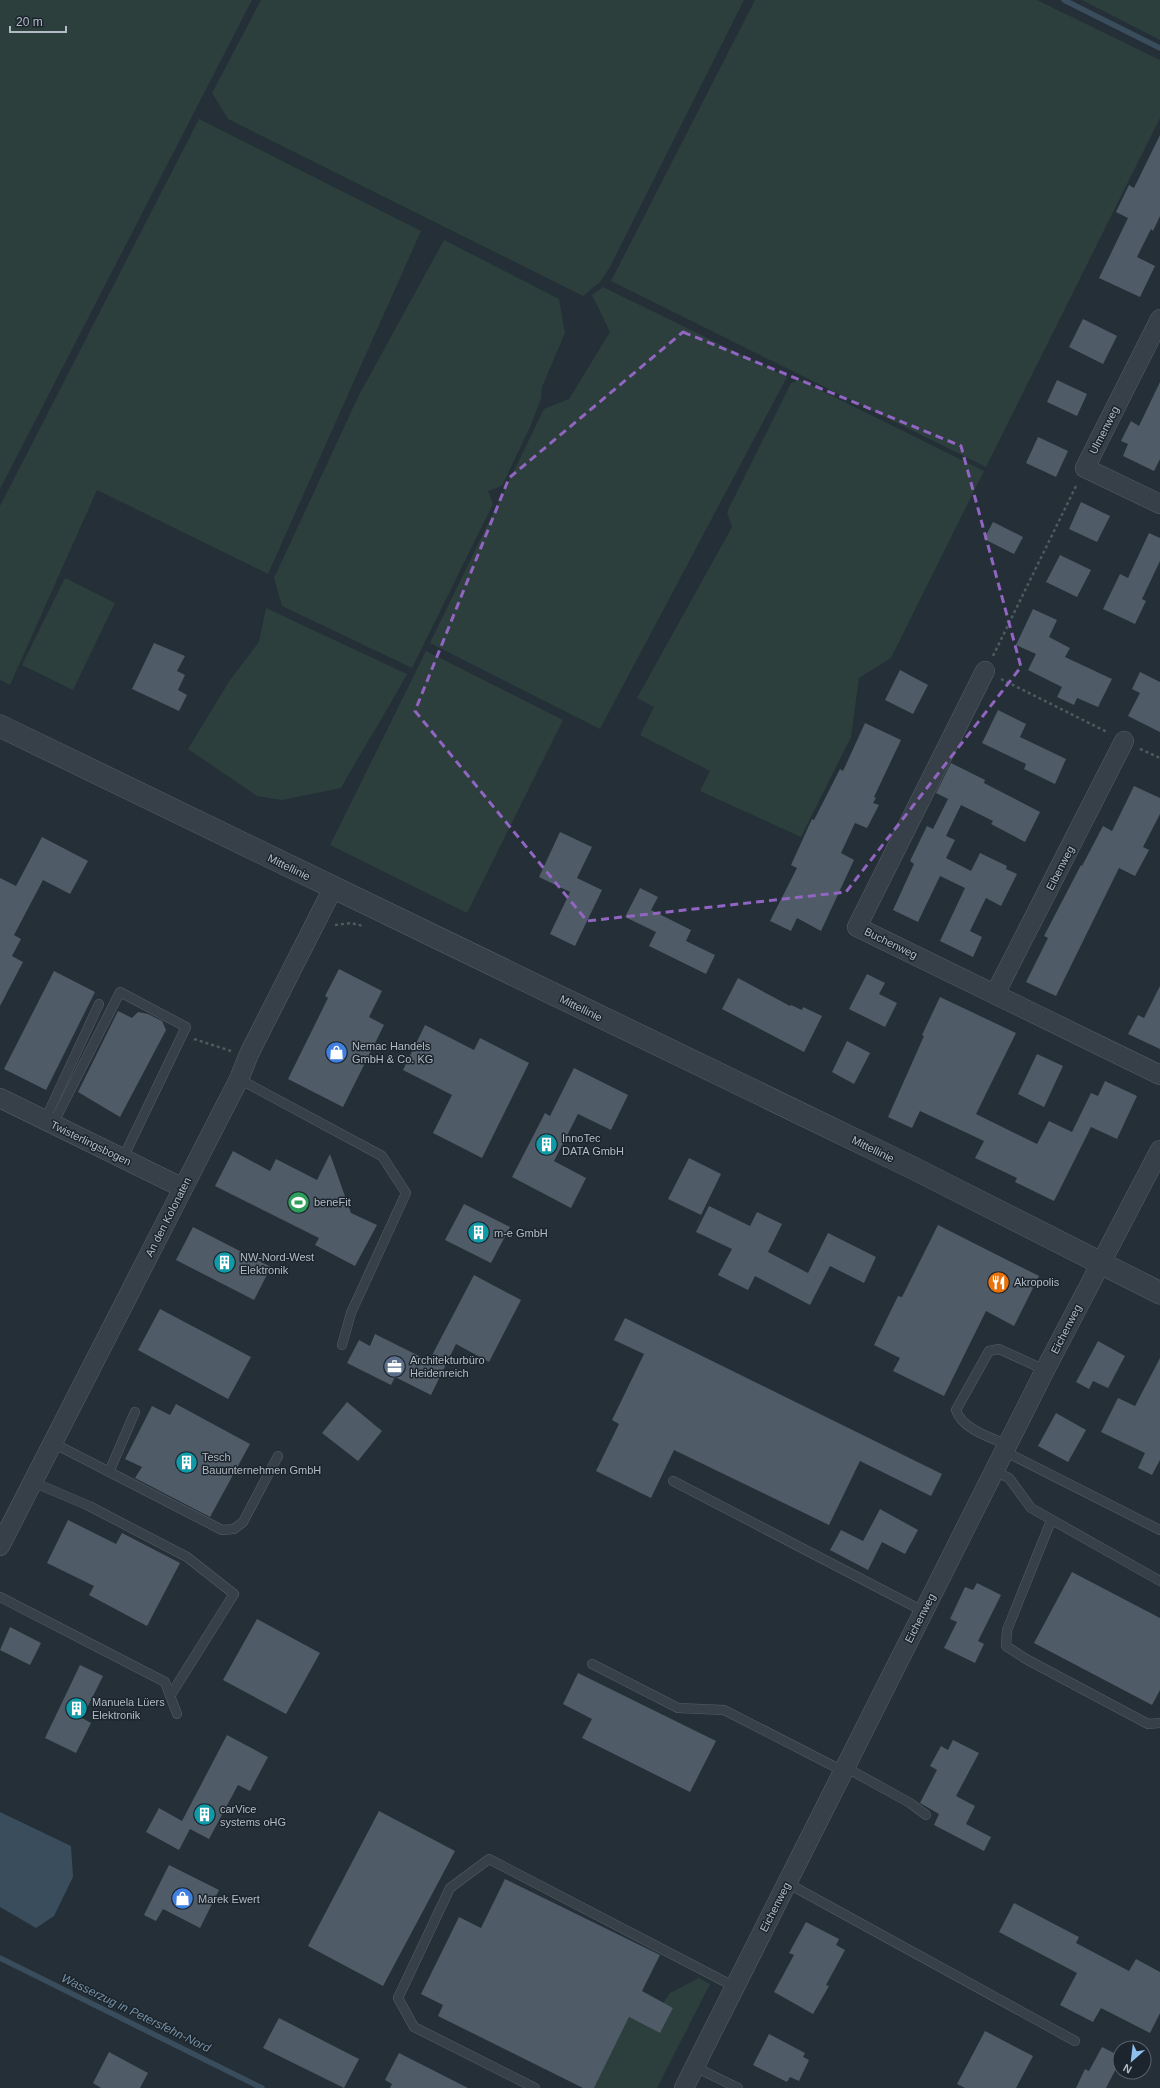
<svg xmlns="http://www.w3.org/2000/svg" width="1160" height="2088" viewBox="0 0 1160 2088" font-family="Helvetica,sans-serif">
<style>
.green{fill:#2c3f3c}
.water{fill:#394d5d}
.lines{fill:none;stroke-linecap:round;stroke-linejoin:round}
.stream{stroke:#394d5d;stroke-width:5.5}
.building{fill:#4f5b66}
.service-casing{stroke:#555e66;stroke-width:10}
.minor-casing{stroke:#555e66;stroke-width:20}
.tertiary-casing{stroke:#555e66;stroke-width:23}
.path{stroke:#4a5c5c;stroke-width:2.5;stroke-dasharray:3 3;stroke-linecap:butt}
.service{stroke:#374048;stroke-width:9}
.minor{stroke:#374048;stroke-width:19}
.tertiary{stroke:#374048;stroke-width:22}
.marked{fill:none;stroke:#9165c1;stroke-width:3;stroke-dasharray:8 5;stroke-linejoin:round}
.labels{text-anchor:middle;stroke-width:3;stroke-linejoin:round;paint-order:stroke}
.street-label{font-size:11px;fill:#b2bbc4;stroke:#1c252d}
.poi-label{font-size:11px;fill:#b2bbc4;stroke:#1c252d;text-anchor:start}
.water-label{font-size:12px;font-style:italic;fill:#7690a4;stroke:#1c252d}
</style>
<rect width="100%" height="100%" fill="#242f37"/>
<g class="green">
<polygon points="0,0 252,0 0,489"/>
<polygon points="261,0 744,0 610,267 600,282 583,296 228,119 212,93"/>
<polygon points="755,0 1037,0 1160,60 1160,118 986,467 611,281"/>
<polygon points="1082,0 1160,0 1160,40"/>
<polygon points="199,119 421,231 268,574 97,490 10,685 0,680 0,506"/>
<polygon points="444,240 559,299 565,333 542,387 541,399 530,427 502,486 488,491 493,504 412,668 282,606 274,578 359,395"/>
<polygon points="603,287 787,377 600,729 430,643 544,409 569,399 610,332 592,295"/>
<polygon points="800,380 984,471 891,658 859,678 851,737 801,837 700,791 710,771 640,735 654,707 637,698 732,527 727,512 791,383"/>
<polygon points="65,578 115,603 73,690 22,665"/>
<path d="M 266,608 L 407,674 C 386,713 362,750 341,788 L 282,800 L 257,796 L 188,749 L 230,680 L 259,642 Z"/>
<polygon points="426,651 563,720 467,913 330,845"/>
<polygon points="699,1978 710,1984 657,2088 594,2088 629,2017 660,2033 673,2008 663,2003 670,1993"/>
</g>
<polygon class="water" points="0,1812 71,1846 73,1877 54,1916 36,1928 0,1907"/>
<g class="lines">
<g class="stream">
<polyline points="1064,0 1160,48"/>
<polyline points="0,1958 262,2088"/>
</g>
</g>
<g class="building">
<polygon points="1160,135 1160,216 1153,231 1151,229 1137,257 1155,266 1140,297 1099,278 1128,218 1116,212 1129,185 1134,188"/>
<polygon points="1083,319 1117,336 1103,364 1069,347"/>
<polygon points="1057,380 1087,394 1077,416 1047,402"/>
<polygon points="1160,382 1160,459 1154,471 1123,456 1128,444 1121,441 1131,421 1139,426"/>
<polygon points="1038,437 1068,451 1056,477 1026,463"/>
<polygon points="1081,502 1110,516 1097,542 1069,529"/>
<polygon points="993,522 1023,537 1014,554 984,539"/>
<polygon points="1149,533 1160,538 1160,561 1142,599 1146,601 1135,624 1103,609 1120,574 1128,578"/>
<polygon points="1060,555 1091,570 1077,597 1046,582"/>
<polygon points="1033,609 1057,620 1049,637 1070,648 1065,657 1112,679 1098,707 1077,698 1074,705 1057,697 1062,687 1028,670 1036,654 1016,645"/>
<polygon points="154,643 185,656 177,671 185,675 178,690 187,695 179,711 132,689"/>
<polygon points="900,670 928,685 913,714 885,700"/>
<polygon points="1140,672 1160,682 1160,732 1128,716 1140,693 1132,689"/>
<polygon points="998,710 1026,724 1020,737 1066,759 1055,784 1024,769 1026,764 982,743"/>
<polygon points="865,723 901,740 874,797 876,798 873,803 879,805 867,828 855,823 841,853 854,860 821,931 797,918 791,931 770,921 797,868 791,865 812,819 814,820 840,769 843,771"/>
<polygon points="951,763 985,780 984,783 1040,812 1025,842 991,824 993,821 961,805 946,836 955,840 946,858 971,871 980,853 1007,866 1006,869 1017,874 1001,906 986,898 970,931 982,937 973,957 940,941 965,888 940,876 918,922 893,910 914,864 910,861 927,826 933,829 948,799 936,793"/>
<polygon points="1134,786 1160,798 1160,814 1143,847 1149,850 1135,876 1119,868 1056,996 1026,982 1048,938 1044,936 1081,865 1082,866 1103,826 1112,831"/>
<polygon points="560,832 592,847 577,878 602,890 575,946 550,934 570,892 539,877"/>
<polygon points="42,837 88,861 70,894 43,880 14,935 21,939 12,956 23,962 0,1006 0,878 16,886"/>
<polygon points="640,888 658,897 651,910 691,930 686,941 715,955 706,974 649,946 656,932 625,917"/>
<polygon points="339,969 382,991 369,1017 384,1025 343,1107 288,1079 328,998 325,996"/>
<polygon points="54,971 95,992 46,1090 4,1069"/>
<polygon points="867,974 885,983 879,994 897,1003 885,1027 849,1009"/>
<polygon points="738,978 790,1006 791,1005 802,1010 803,1007 822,1016 804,1052 722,1009"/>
<polygon points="1160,986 1160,1049 1128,1034 1138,1015 1144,1018"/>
<polygon points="940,997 1016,1033 976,1114 1037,1144 1049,1121 1072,1132 1091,1093 1098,1096 1105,1081 1137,1096 1117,1139 1091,1127 1054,1201 1015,1182 1017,1178 975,1158 984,1141 920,1111 912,1128 888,1117 924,1036 922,1035"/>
<polygon points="118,1011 132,1018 138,1012 148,1014 162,1021 166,1030 120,1117 78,1092"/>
<polygon points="425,1025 474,1050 480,1038 529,1063 482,1158 433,1133 452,1095 403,1070"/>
<polygon points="847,1041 870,1053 854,1084 832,1072"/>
<polygon points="1037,1054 1063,1066 1044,1107 1018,1094"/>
<polygon points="574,1068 628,1095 611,1130 578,1114 554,1161 586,1178 571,1208 512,1177 545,1113 550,1116"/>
<polygon points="233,1151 270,1171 276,1159 317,1180 330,1154 351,1213 377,1225 355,1266 315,1245 319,1238 215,1186"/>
<polygon points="689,1158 721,1174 701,1215 668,1199"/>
<polygon points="464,1204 510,1227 491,1263 445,1240"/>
<polygon points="709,1206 750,1226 757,1212 782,1224 768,1252 808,1273 828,1233 876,1257 864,1283 830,1266 810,1305 755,1276 748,1290 718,1275 732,1249 696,1232"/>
<polygon points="938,1225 1039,1276 1014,1326 986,1311 944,1396 893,1371 900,1358 874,1345 898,1296 902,1297"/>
<polygon points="193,1227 271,1267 254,1300 176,1260"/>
<polygon points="474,1275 521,1300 489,1362 456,1344 431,1395 395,1377 391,1385 347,1363 359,1340 370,1346 375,1334 429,1361"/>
<polygon points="160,1309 251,1357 228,1399 138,1350"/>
<polygon points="625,1318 942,1474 931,1496 860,1461 829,1525 674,1450 651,1498 596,1471 619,1424 612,1420 644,1354 614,1340"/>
<polygon points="1098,1341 1125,1356 1108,1388 1093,1381 1089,1389 1076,1382"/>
<polygon points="1160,1358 1160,1460 1152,1475 1138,1468 1145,1453 1101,1432 1118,1398 1135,1406"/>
<polygon points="347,1402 382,1431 358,1461 322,1433"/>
<polygon points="176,1404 250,1444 210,1517 135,1478 142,1467 125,1459 152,1406 170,1415"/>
<polygon points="1056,1413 1086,1430 1068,1462 1038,1446"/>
<polygon points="880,1509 918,1530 905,1554 882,1542 868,1570 830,1550 841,1530 863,1541"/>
<polygon points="68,1520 116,1544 122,1533 180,1563 147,1626 89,1595 94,1586 47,1563"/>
<polygon points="1072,1572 1160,1618 1160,1690 1152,1705 1034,1643"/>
<polygon points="977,1583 1001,1595 978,1641 984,1644 975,1663 944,1648 957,1622 950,1619 965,1587 973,1590"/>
<polygon points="257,1619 320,1653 286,1714 223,1680"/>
<polygon points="10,1627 41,1643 30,1665 0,1650"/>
<polygon points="80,1665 103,1676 82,1718 91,1723 76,1753 45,1738"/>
<polygon points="578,1673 716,1741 690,1792 582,1738 592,1719 563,1704"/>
<polygon points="227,1735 268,1757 250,1791 238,1785 209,1839 190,1829 179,1850 146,1832 159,1808 182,1821"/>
<polygon points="953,1740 979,1753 956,1796 975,1806 966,1824 991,1837 984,1851 934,1825 939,1814 920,1803 937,1770 930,1766 941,1746 948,1750"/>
<polygon points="379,1811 455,1851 383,1986 308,1946"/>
<polygon points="169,1865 219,1890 200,1928 163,1909 156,1921 144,1915"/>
<polygon points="505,1879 660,1955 642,1991 673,2008 660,2033 629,2017 594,2088 583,2088 438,2016 443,2005 421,1994 459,1917 481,1928"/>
<polygon points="1014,1903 1079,1937 1076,1943 1129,1971 1136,1959 1160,1972 1160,2013 1150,2033 1101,2008 1093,2022 1060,2005 1077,1973 999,1932"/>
<polygon points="806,1922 839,1939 836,1945 845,1950 826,1985 829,1986 813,2014 774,1992 794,1955 789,1953"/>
<polygon points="279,2018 359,2059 344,2088 263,2048"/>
<polygon points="985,2031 1033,2056 1016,2088 965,2088 957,2084"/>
<polygon points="769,2034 805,2053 803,2057 809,2060 799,2081 790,2077 787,2082 753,2065"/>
<polygon points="1102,2047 1120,2056 1120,2061 1106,2088 1076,2088 1085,2069 1089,2071"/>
<polygon points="109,2052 148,2073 140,2088 101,2088 93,2083"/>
<polygon points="399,2053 468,2088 390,2088 392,2084 385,2080"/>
</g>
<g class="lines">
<defs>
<g id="service">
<polyline points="239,1079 382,1156 406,1193 351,1313 342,1345"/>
<polyline points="45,1120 99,1004"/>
<polyline points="53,1124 120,992 186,1027 123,1158"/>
<polyline points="53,1443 222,1530 234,1529 243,1522 278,1456"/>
<path d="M 1007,1445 C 990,1437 962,1429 956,1410 L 989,1351 L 999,1349 L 1045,1370"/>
<polyline points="1004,1451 1160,1530"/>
<polyline points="994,1471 1009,1478 1031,1508 1160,1581"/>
<polyline points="109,1472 135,1412"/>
<polyline points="673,1481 923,1611"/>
<polyline points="33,1482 89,1506 187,1557 234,1594 170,1696"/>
<polyline points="1051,1521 1007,1630 1006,1646 1026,1659 1148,1724 1160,1723"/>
<polyline points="0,1597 165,1682 177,1714"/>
<polyline points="592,1664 678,1708 724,1710 843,1771"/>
<polyline points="845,1767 910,1803 926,1815"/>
<polyline points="787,1883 1075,2041"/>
<polyline points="695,2067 738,2088"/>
<polyline points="535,2088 414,2027 398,1998 450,1888 489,1859 735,1987"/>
</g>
<g id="minor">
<polyline points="1160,319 1085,468 1160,504"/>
<polyline points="985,671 857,927 1160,1075"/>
<polyline points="995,994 1124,741"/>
<polyline points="0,1098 183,1188"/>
<polyline points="0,1546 239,1079 249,1054 333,888"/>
<polyline points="684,2088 1045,1370 1160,1150"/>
</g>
<polyline id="tertiary" points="0,726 911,1167 1160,1293"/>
</defs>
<use href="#service" class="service-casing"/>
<use href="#minor" class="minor-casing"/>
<use href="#tertiary" class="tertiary-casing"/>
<g class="path">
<polyline points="993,656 1077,484"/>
<polyline points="1001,679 1107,732"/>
<polyline points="1140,749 1160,758"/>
<polyline points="335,925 351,923 363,926"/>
<polyline points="194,1039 231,1051"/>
</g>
<use href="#service" class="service"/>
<use href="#minor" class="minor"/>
<use href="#tertiary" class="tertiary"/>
</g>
<path class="marked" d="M 683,332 L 961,446 L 1021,667 L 846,892 L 587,921 L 415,711 L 509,478 Z"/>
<defs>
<symbol id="shop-disc" viewBox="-11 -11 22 22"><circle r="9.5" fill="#3f7fe0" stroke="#1c252d"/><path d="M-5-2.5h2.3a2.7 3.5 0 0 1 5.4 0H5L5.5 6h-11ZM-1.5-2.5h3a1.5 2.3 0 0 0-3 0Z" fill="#fff"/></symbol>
<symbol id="building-disc" viewBox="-11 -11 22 22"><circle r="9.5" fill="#0f9aa8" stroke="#1c252d"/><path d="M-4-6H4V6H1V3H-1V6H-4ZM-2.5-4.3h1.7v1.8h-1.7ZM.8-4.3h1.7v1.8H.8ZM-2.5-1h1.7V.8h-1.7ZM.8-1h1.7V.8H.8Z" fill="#fff"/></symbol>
<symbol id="stadium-disc" viewBox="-11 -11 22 22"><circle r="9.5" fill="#2e9e5b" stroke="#1c252d"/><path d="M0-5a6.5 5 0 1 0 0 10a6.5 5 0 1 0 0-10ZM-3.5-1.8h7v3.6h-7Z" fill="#fff"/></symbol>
<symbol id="restaurant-disc" viewBox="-11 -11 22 22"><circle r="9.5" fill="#e8710a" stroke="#1c252d"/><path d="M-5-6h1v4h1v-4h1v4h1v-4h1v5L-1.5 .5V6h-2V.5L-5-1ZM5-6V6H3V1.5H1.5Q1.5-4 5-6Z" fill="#fff"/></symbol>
<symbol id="office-disc" viewBox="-11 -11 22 22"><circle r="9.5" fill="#5c6f8a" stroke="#1c252d"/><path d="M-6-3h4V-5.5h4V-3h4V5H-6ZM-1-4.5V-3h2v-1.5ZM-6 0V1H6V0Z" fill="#fff"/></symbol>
</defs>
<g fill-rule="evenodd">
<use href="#shop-disc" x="324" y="1040" width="25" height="25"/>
<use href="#building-disc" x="534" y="1132" width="25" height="25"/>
<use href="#stadium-disc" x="286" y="1190" width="25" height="25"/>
<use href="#building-disc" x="466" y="1220" width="25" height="25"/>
<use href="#building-disc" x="212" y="1250" width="25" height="25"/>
<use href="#restaurant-disc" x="986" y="1270" width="25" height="25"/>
<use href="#office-disc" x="382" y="1354" width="25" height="25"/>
<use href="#building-disc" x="174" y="1450" width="25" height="25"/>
<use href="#building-disc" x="64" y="1696" width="25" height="25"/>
<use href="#building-disc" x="192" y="1802" width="25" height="25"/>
<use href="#shop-disc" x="170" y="1886" width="25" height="25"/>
</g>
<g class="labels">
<g class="street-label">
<text transform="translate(1104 430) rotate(-63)" y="4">Ulmenweg</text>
<text transform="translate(289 867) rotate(26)" y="4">Mittellinie</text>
<text transform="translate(1060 868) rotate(-63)" y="4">Eibenweg</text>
<text transform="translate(891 943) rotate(26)" y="4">Buchenweg</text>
<text transform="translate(581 1008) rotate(26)" y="4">Mittellinie</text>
<text transform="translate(91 1143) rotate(26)" y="4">Twisterlingsbogen</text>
<text transform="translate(873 1149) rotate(26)" y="4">Mittellinie</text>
<text transform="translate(168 1217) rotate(-63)" y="4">An den Kolonaten</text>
<text transform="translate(1066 1329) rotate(-63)" y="4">Eichenweg</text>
<text transform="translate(920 1618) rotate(-63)" y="4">Eichenweg</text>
<text transform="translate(775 1907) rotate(-63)" y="4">Eichenweg</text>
</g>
<g class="poi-label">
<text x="352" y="1050">Nemac Handels<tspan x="352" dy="13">GmbH &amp; Co. KG</tspan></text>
<text x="562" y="1142">InnoTec<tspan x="562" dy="13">DATA GmbH</tspan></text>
<text x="314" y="1206">beneFit</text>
<text x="494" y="1237">m-e GmbH</text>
<text x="240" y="1261">NW-Nord-West<tspan x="240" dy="13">Elektronik</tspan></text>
<text x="1014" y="1286">Akropolis</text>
<text x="410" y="1364">Architekturbüro<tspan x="410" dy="13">Heidenreich</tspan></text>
<text x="202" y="1461">Tesch<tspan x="202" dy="13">Bauunternehmen GmbH</tspan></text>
<text x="92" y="1706">Manuela Lüers<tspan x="92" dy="13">Elektronik</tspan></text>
<text x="220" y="1813">carVice<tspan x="220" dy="13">systems oHG</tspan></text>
<text x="198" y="1903">Marek Ewert</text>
</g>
<g class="water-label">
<text transform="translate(136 2013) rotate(26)" y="4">Wasserzug in Petersfehn-Nord</text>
</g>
</g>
<g transform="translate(1132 2060) rotate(208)"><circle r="19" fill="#1c252d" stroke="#586169"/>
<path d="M0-3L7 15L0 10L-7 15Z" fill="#8fc0ec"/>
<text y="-6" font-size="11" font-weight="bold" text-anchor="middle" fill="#b2bbc4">N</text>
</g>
<path d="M10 26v6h56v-6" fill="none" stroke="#b2bbc4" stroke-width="2"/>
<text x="16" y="26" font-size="12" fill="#b2bbc4" stroke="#1c252d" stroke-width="3" paint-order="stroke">20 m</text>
</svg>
